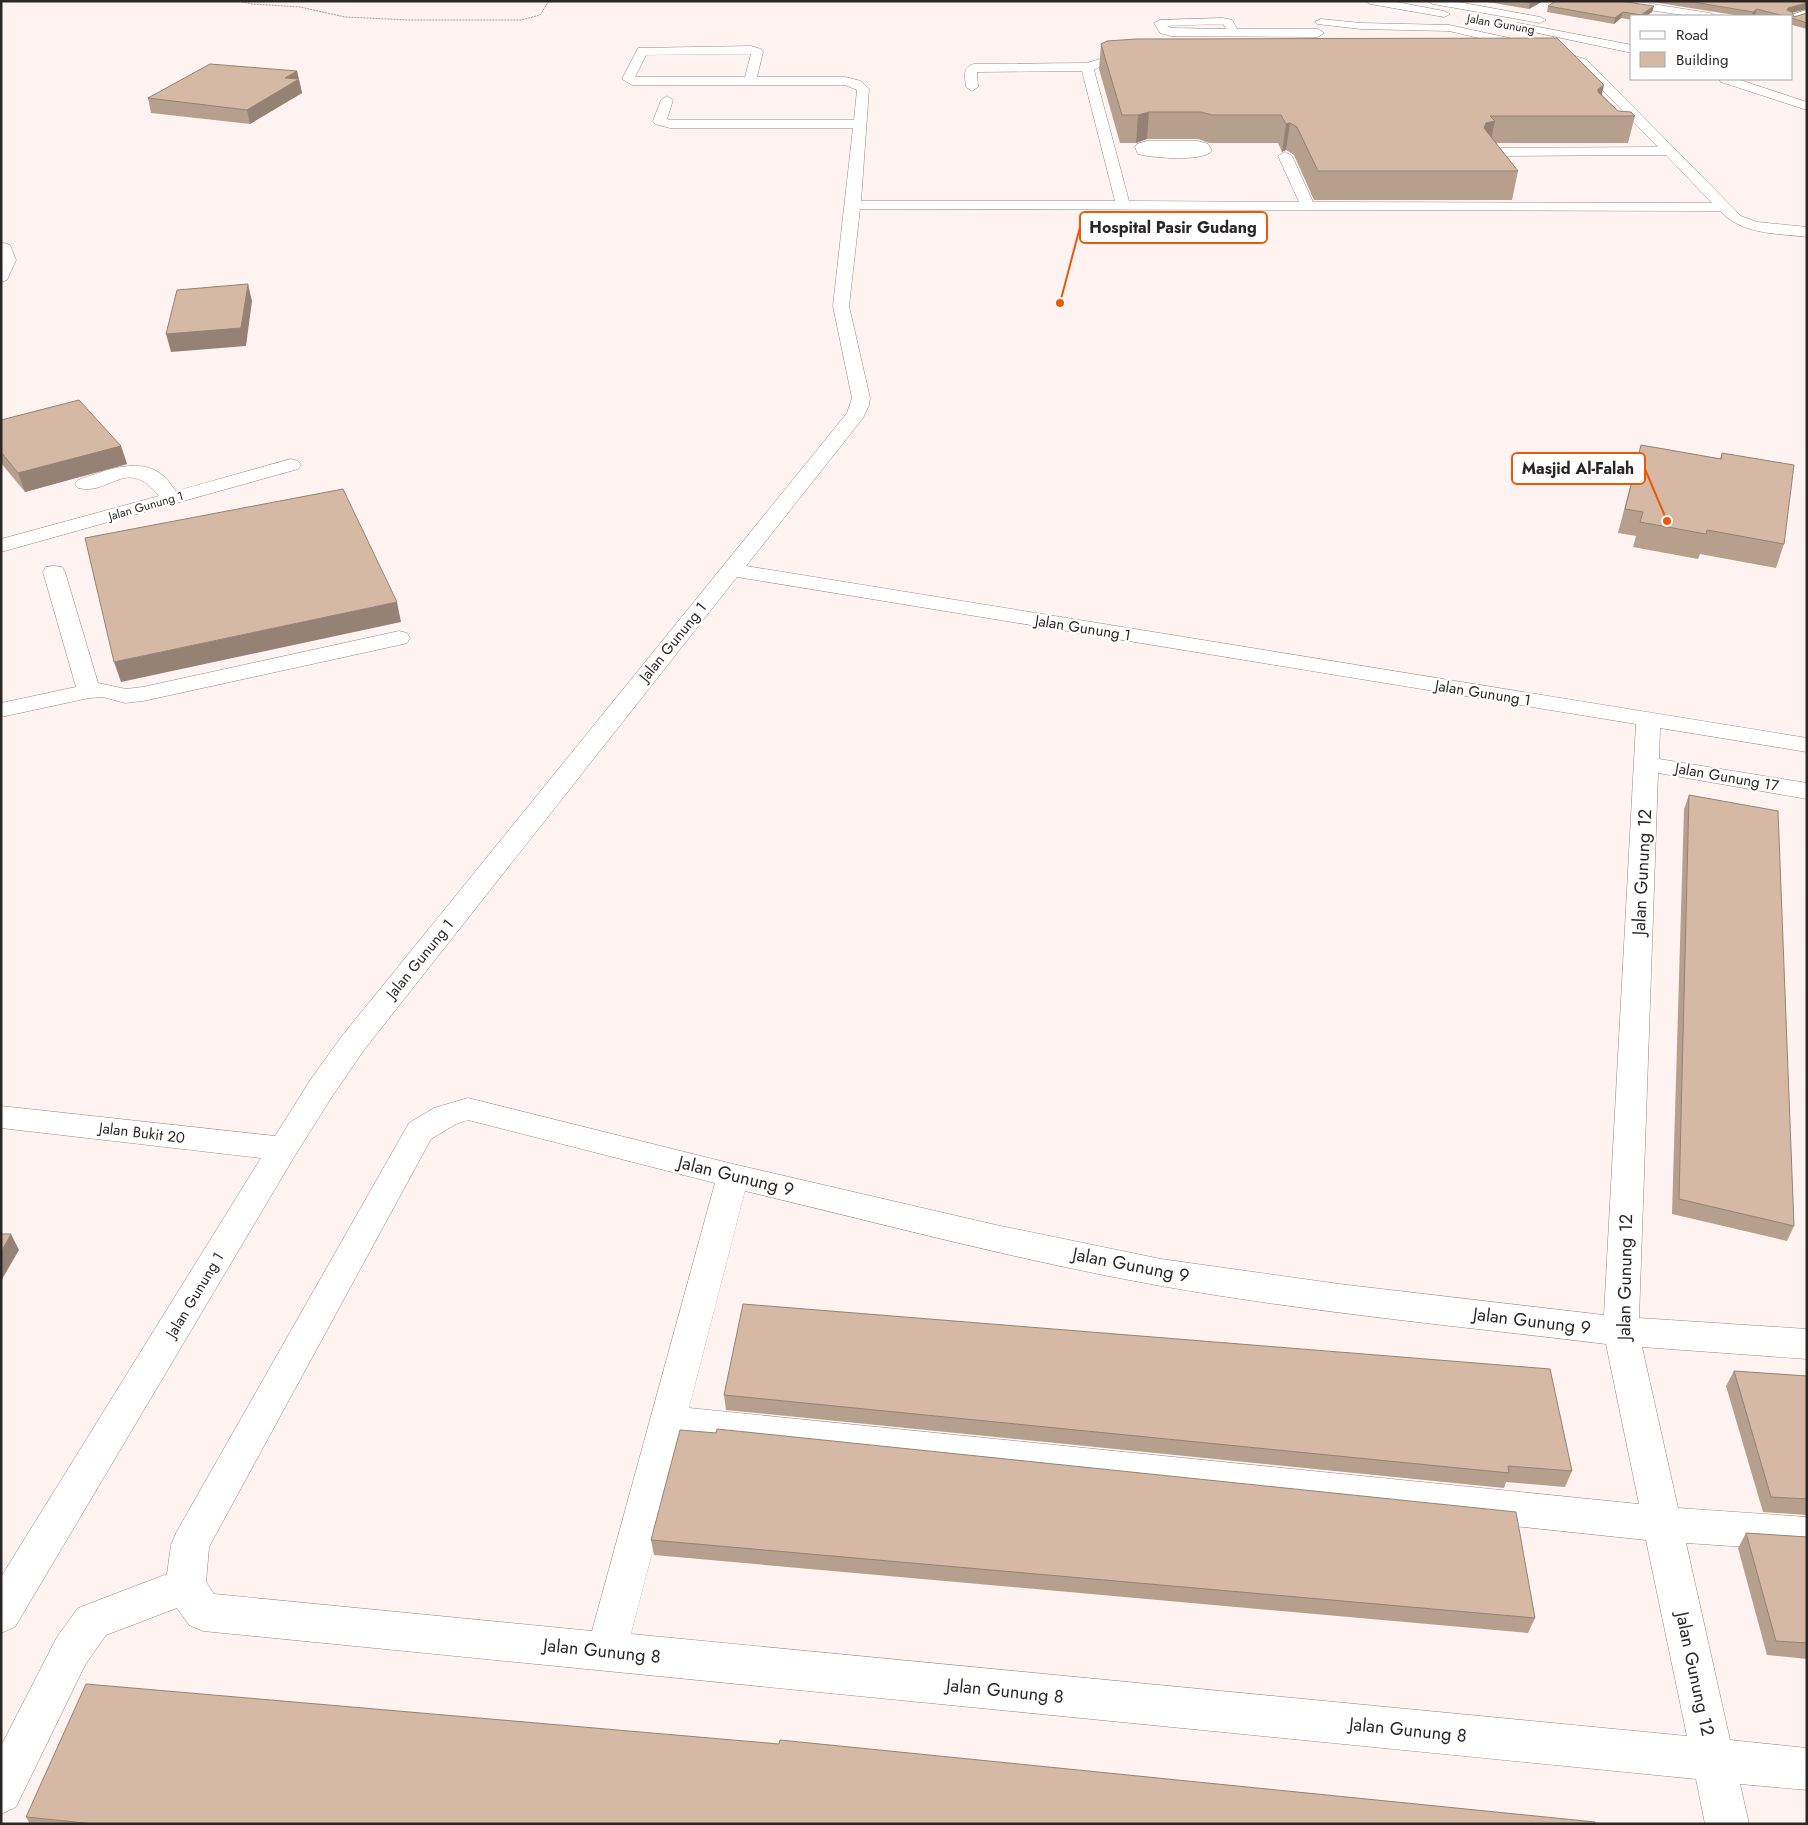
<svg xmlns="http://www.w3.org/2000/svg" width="1808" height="1825" viewBox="0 0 1808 1825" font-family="Jost,sans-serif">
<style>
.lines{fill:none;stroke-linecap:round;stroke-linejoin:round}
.minor-casing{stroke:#938887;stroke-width:1}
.path{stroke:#a59d9b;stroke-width:1;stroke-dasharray:2 1;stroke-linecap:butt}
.minor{fill:#fff;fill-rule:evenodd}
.wall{fill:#b79f8e}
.shaded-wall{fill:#958274}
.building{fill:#d5b9a5;stroke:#958274}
.labels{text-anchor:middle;stroke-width:4.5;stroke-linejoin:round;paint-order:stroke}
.far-street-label{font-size:12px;fill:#2a2625;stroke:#fff}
.street-label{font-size:15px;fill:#2a2625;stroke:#fff}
.near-street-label{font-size:18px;fill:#2a2625;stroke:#fff}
.leader{fill:none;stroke:#e8590c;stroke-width:2}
.callout-dot{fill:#e8590c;stroke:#fff;stroke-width:2}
.callout{fill:#fff;stroke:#e8590c;stroke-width:2}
.callout-label{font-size:16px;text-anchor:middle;font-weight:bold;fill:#2a2625}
</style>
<rect width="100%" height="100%" fill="#fff3f1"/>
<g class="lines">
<defs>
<g id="minor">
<polygon points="1365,1 1391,1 1444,11 1450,14 1444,17 1370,4"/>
<polygon points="1428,1 1453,1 1540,17 1546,20 1540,23 1433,4"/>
<polygon points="1604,1 1633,1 1710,13 1716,16 1689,16 1609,4"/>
<polygon points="1807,10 1807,17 1792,21 1792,16 1787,16"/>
<path d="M 1223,18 L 1232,20 L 1237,29 L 1318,29 L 1324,33 L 1318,37 L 1171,36 L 1160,33 L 1154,23 L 1160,20 ZM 1223,24 L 1226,29 L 1171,28 L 1167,26 Z"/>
<path d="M 1321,19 L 1361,23 L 1449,25 L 1546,46 L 1587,60 L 1741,216 L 1757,222 L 1807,227 L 1807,237 C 1775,233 1743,235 1720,211 L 860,209 L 849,306 L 870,398 L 869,405 L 863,418 L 746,566 L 1807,738 L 1807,752 L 1660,728 L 1659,759 L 1807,783 L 1807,799 L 1658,773 L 1639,1318 L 1807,1329 L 1807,1359 L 1642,1347 L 1678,1508 L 1807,1517 L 1807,1551 L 1686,1543 L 1730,1740 L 1807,1748 L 1807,1790 L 1740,1784 L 1749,1824 L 1705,1824 L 1696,1779 L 203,1631 L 189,1625 L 177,1608 L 106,1635 L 85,1665 L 16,1807 L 1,1814 L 1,1746 L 57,1637 L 78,1608 L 167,1574 L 171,1545 L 176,1533 L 409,1123 L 434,1108 L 468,1098 L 733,1164 L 996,1225 L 1161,1259 L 1339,1284 L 1604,1315 L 1636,724 L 737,577 L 364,1050 L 333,1095 L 294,1157 L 15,1627 L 1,1633 L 1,1577 L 261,1158 L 1,1128 L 1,1106 L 275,1136 L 311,1079 L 342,1036 L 847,413 L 852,398 L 833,306 L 853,128 L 670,128 L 655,124 L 653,121 L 661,100 L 667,96 L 673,100 L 667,119 L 671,120 L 854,120 L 857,90 L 845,85 L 632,85 L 622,79 L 638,48 L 751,46 L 761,49 L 763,52 L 757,77 L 845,77 L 861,81 L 869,89 L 861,201 L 1115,201 L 1082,71 L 977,72 L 978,87 L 972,91 L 966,87 C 965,76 962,67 974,64 L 1087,63 L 1103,58 L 1132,54 L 1141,55 L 1143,58 L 1141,61 L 1105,64 L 1094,70 L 1129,201 L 1299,202 L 1278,156 L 1285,152 L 1292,156 L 1313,202 L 1712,203 L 1666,155 L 1502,156 L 1496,157 L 1507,172 L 1505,175 L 1495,175 L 1480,155 L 1482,152 L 1502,148 L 1658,147 L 1579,66 L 1539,52 L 1449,31 L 1361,29 L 1317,24 L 1315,22 ZM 751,54 L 745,77 L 635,77 L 646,55 ZM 468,1120 L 715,1183 L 592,1631 L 214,1594 L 206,1582 L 209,1547 L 431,1139 L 456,1124 ZM 745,1191 C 883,1224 1021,1261 1161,1286 C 1308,1312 1458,1326 1606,1344 L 1639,1504 L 689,1408 ZM 682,1438 L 1646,1540 L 1687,1736 L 631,1634 Z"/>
<polygon points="1518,23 1632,45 1632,53 1514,28 1512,26"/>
<polygon points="1719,79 1737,79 1807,102 1807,110 1721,82"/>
<path d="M 1147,141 L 1198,141 L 1208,144 L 1212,151 C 1203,162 1152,158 1138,154 L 1135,147 L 1137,144 Z"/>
<polygon points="1,242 10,245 16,260 7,280 1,282"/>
<path d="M 291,459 L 298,461 L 301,465 L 298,469 L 1,552 L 1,539 L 159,496 C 126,455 111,496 78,488 L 75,484 L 78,480 C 102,472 137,456 161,474 C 167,478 171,485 176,491 Z"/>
<polygon points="54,566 62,567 65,572 98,683 126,689 143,687 399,631 407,633 410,638 407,643 399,645 143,701 125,703 103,697 89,698 1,717 1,703 76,687 43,572 46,567"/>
</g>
</defs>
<use href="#minor" class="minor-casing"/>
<polyline class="path" points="239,1 252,4 300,7 345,17 408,20 521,20 540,15 549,1"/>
<use href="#minor" class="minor"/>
</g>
<g class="wall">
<polygon points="1482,1 1543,1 1529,9"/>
<polygon points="1646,1 1807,1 1807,9 1792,13 1794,17 1807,13 1807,29 1792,25 1792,16 1759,16 1755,15 1753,16 1741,16"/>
<polygon points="1548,6 1652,12 1646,16 1632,16 1632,20 1621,18 1614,24 1547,12"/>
<polygon points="1101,44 1602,95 1618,111 1635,116 1628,143 1496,143 1518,171 1512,200 1314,200 1294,155 1286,150 1282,152 1278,143 1209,143 1198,139 1147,139 1136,143 1120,143 1099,69"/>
<polygon points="297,71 302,93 250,124 151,113 148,98"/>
<polygon points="1,420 121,446 127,464 25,492 1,463"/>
<polygon points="1641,445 1720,459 1722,453 1784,544 1776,568 1700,554 1698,559 1633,547 1636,536 1618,533"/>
<polygon points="1689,795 1794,1226 1787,1241 1672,1214 1684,809"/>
<polygon points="1734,1371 1807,1376 1807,1515 1763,1512 1726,1386"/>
<polygon points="724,1395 1572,1471 1565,1487 1506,1482 1504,1488 726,1410"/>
<polygon points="716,1433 1535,1618 1528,1633 654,1555 651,1540"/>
<polygon points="1746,1533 1807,1537 1807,1659 1767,1655 1738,1548"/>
<polygon points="26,1817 1596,1824 30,1824"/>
</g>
<g class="shaded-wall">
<polygon points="1533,1 1543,1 1529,9 1530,3"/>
<polygon points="1807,3 1807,9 1786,14 1787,10 1788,8"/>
<polygon points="1654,6 1652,12 1646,16 1640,16 1641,15"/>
<polygon points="1757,9 1755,15 1751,16 1753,12"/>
<polygon points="1623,12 1621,18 1614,24 1615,18"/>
<polygon points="297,71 302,93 250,124 247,110 285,78"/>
<polygon points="1604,85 1598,112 1598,89"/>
<polygon points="1149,112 1147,139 1136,143 1138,115"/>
<polygon points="1495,121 1489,149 1484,128 1486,123"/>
<polygon points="1290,123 1286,150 1282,152 1286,124"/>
<polygon points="248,284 252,301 246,346 171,352 166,334"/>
<polygon points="121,446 127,464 25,492 18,473"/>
<polygon points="397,602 401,622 121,682 114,662"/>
<polygon points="11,1234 19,1250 1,1281 1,1252"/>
</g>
<g class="building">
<polygon points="1520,1 1533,1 1530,3"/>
<polygon points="1556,1 1620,1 1654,6 1641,15 1623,12 1615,18 1548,6"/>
<polygon points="1687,1 1807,1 1807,3 1788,8 1787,10 1792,12 1794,17 1807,13 1807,23 1792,18 1792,16 1784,16 1757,9 1753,12"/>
<polygon points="1557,38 1604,85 1598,89 1598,92 1618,111 1631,112 1635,116 1490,116 1495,121 1486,123 1484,128 1518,171 1318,171 1297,127 1290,123 1286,124 1281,115 1212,115 1201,112 1149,112 1138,115 1122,115 1101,44 1107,41 1136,39"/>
<polygon points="210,64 297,71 285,78 299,79 247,110 148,98"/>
<polygon points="248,284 241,328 166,334 177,290"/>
<polygon points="79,400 121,446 18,473 1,452 1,420"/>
<polygon points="1641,445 1721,459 1722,453 1794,465 1784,544 1707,530 1706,534 1640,522 1643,512 1625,509"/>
<polygon points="343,489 397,602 114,662 85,538"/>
<polygon points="1689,795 1778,811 1794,1226 1679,1199"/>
<polygon points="1,1234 11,1234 1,1252"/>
<polygon points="743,1304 1550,1369 1572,1471 1508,1466 1509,1473 724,1395"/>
<polygon points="1734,1371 1807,1376 1807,1499 1771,1497"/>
<polygon points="717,1429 1516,1512 1535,1618 651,1540 680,1430 716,1433"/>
<polygon points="1746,1533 1807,1537 1807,1643 1776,1641"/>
<polygon points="86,1684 779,1744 780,1740 1595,1822 1596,1824 95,1824 26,1817"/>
</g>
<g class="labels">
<g class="far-street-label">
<text transform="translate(1501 24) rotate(10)" y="4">Jalan Gunung</text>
<text transform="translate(146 506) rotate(-16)" y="4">Jalan Gunung 1</text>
</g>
<g class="street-label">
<text transform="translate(1083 628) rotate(9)" y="5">Jalan Gunung 1</text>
<text transform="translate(673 642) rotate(-51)" y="5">Jalan Gunung 1</text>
<text transform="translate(1483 693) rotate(9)" y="5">Jalan Gunung 1</text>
<text transform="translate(1727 777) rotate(10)" y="5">Jalan Gunung 17</text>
<text transform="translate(420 959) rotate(-51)" y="5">Jalan Gunung 1</text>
<text transform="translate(142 1133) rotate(7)" y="5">Jalan Bukit 20</text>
<text transform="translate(195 1295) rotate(-59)" y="5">Jalan Gunung 1</text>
</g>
<g class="near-street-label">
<text transform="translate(1642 872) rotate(-87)" y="6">Jalan Gunung 12</text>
<text transform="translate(736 1176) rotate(14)" y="6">Jalan Gunung 9</text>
<text transform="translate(1131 1265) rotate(11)" y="6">Jalan Gunung 9</text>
<text transform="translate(1625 1277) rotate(-89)" y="6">Jalan Gunung 12</text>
<text transform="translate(1532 1321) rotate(7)" y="6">Jalan Gunung 9</text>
<text transform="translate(602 1651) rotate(6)" y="6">Jalan Gunung 8</text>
<text transform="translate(1695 1674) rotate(78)" y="6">Jalan Gunung 12</text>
<text transform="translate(1005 1691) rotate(6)" y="6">Jalan Gunung 8</text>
<text transform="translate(1408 1730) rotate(6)" y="6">Jalan Gunung 8</text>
</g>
</g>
<path class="leader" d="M1060 303L1080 227M1667 521L1645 469"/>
<g class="callout-dot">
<circle cx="1060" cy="303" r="5"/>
<circle cx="1667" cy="521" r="5"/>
</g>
<g class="callout">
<rect x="1080" y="212" width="187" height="31" rx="5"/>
<rect x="1512" y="453" width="133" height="31" rx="5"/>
</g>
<g class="callout-label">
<text x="1173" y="233">Hospital Pasir Gudang</text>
<text x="1578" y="474">Masjid Al-Falah</text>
</g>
<rect width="1808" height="1825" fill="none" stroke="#2a2625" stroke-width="5"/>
<rect x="1630" y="15" width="162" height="65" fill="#ffffff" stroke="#aaa8a8"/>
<rect x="1640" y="31" width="25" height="8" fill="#ffffff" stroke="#aaa8a8"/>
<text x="1676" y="40" font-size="15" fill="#2a2625">Road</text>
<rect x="1640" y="52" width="25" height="15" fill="#d5b9a5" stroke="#aaa8a8"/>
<text x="1676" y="65" font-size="15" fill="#2a2625">Building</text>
</svg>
